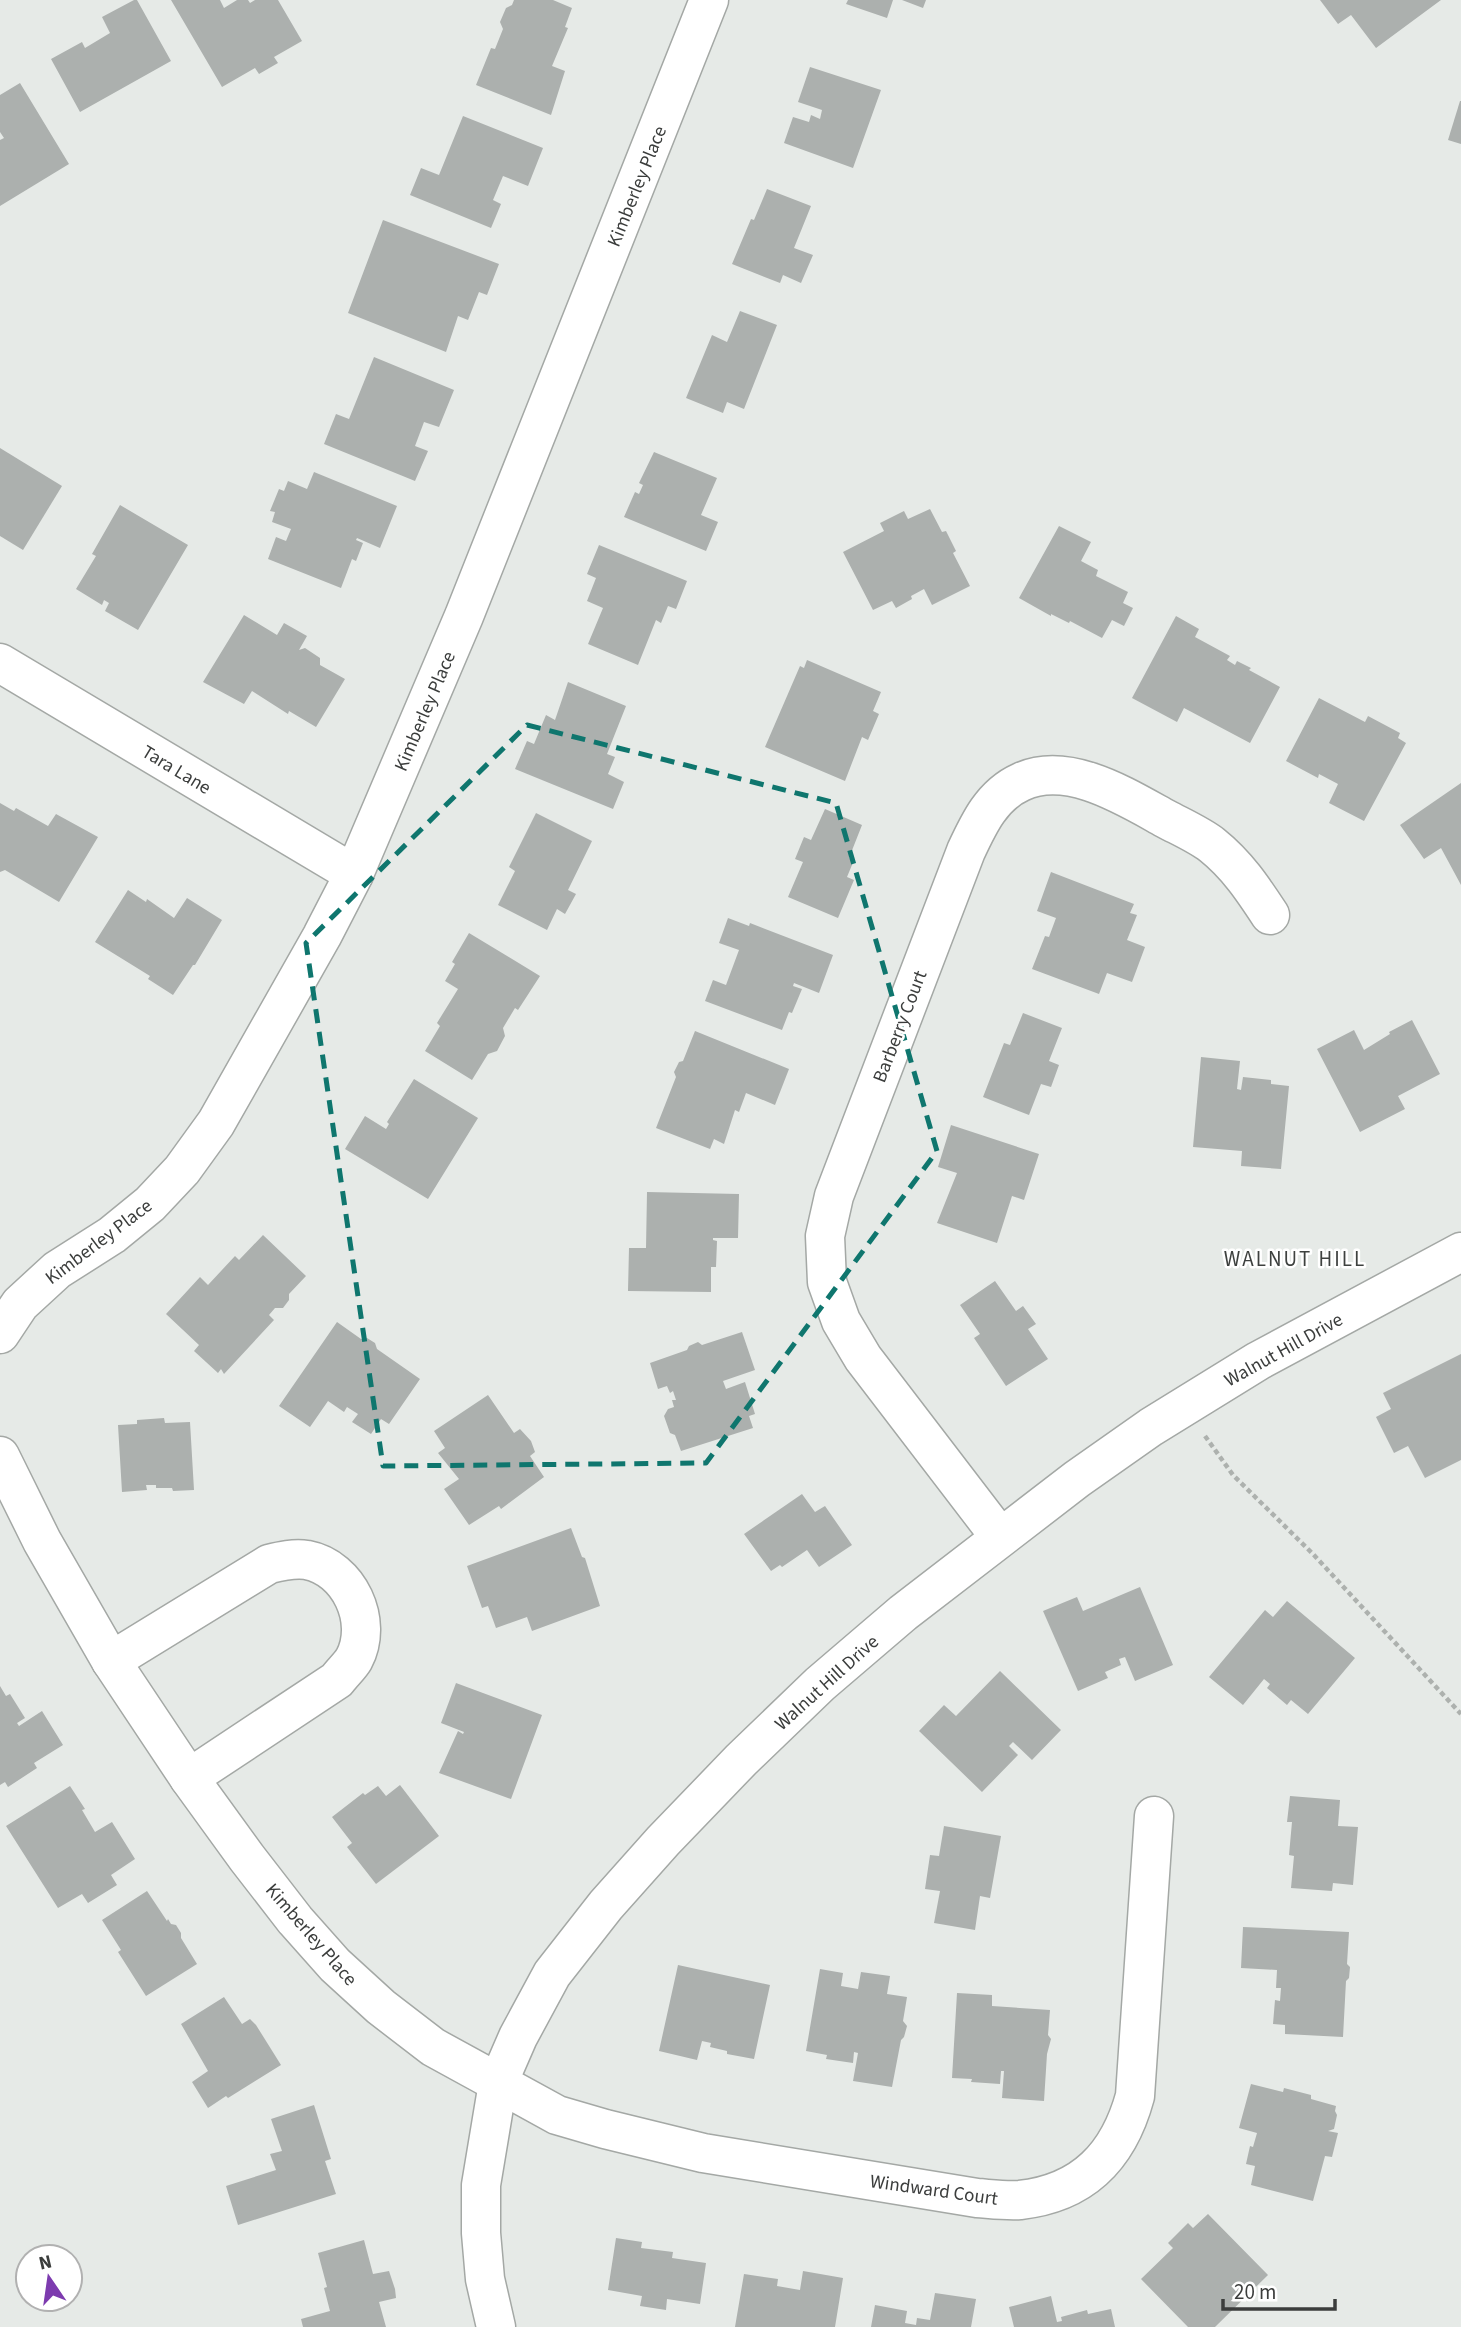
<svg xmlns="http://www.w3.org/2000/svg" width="1461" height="2327" viewBox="0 0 1461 2327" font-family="'Source Sans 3',sans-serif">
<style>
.building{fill:#acb0ae}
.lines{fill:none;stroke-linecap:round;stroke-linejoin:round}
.minor-casing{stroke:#a4a8a5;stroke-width:41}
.path{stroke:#adb1ae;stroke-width:4.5;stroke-dasharray:5 3.5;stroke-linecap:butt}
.minor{stroke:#fff;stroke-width:38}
.marked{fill:none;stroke:#0f766e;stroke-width:5;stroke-dasharray:14 9;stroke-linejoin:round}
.labels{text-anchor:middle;stroke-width:5;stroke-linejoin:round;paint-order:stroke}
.street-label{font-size:19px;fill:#3b3d3c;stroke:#fff}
.neighbourhood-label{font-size:21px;letter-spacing:2px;fill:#3e413f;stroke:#fff}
</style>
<rect width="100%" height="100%" fill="#e6eae7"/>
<g class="building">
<polygon points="134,0 137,0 171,61 80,112 51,59 82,42 85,48 110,33 102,17"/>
<polygon points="171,0 220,0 224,8 237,0 248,0 250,3 255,0 278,0 302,41 274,57 278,63 259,74 255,68 222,87"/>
<polygon points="514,0 553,0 572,8 565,27 568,28 552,66 565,71 551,115 476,85 491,48 495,49 503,29 500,22 506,8 512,5"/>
<polygon points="848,0 893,0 887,18 846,4"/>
<polygon points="902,0 926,0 923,8"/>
<polygon points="1320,0 1441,0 1376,48 1351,15 1338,24"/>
<polygon points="810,67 881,90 853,168 784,143 793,117 809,122 811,115 820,119 822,110 798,102"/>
<polygon points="20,83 69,164 0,206 0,140 4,138 0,132 0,95"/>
<polygon points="1460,101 1461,101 1461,144 1448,140"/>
<polygon points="463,116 543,148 528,186 503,176 493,200 501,204 491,228 410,195 421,168 439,175"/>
<polygon points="767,189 811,206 794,248 813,255 801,283 783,275 780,283 732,264 751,219 754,220"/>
<polygon points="383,220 499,264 487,295 479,292 468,320 458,316 446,352 348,313"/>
<polygon points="740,311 777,325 744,409 727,402 723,413 686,398 712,335 727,342"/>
<polygon points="374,357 454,390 439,427 424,422 415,446 428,451 415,481 324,444 336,414 349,419"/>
<polygon points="0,448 62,486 23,550 0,536"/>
<polygon points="654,452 717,478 701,515 718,522 706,551 624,517 635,492 639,494 643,485 639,483"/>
<polygon points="314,472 397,506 380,548 357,538 356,540 363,543 356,561 352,559 341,588 268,559 276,537 286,541 291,529 272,522 275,512 270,511 279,489 284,491 288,481 307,489"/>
<polygon points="120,505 188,545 138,630 105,611 109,603 104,600 102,605 76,589 96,556 92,554"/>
<polygon points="930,509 942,532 946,531 956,551 953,553 970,586 932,605 924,589 911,596 912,599 896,608 892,601 873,610 843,552 884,531 880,523 904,511 908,519"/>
<polygon points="1059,526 1091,542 1081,561 1098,570 1096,576 1128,592 1123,603 1133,608 1124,626 1112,620 1102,638 1070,621 1069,623 1051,614 1051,616 1019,598"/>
<polygon points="599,545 687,581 676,609 668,606 661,623 656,620 638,665 588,644 603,608 587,601 596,578 587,574"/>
<polygon points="244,615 277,635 284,623 307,636 299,650 305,648 320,658 320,665 345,679 316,727 289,711 288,714 252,691 244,704 203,682"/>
<polygon points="1176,616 1199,629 1195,637 1230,656 1227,660 1235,665 1237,661 1251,668 1249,670 1280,687 1250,743 1184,708 1177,722 1132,698"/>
<polygon points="807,660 881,692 873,711 879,714 868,740 862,737 845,781 765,747 800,666 804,668"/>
<polygon points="568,682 626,706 607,754 615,757 608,774 624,782 613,809 515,769 527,741 534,744 546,715 555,720"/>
<polygon points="1319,698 1365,722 1368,716 1400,733 1398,738 1406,743 1364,821 1329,803 1338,784 1319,774 1318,778 1286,761"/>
<polygon points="1461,783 1461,885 1441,848 1424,859 1400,825"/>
<polygon points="0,803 14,811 16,808 48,826 56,814 98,837 59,902 5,870 0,872"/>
<polygon points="825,809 862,825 849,858 854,860 847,877 854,880 838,918 788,897 803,862 795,859 804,837 811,840"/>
<polygon points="536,813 592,841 568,890 576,894 565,914 557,909 547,930 498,905 515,871 509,867"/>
<polygon points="1051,872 1134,904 1130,913 1137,915 1127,940 1145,947 1132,982 1107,973 1099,994 1032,969 1045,936 1049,937 1056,918 1037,911"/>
<polygon points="128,890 146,902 147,899 174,918 187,898 222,920 195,965 193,965 173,995 148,979 150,976 95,942"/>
<polygon points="728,918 749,926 750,923 833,955 819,993 794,983 793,986 802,989 792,1013 789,1012 782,1030 705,1001 713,980 726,985 739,950 719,943"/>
<polygon points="469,933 540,976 518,1010 515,1008 503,1028 505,1036 497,1051 488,1054 472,1080 425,1051 440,1026 437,1023 458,989 445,981 455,964 452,962"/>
<polygon points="1023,1013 1062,1028 1049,1061 1059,1065 1051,1087 1041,1084 1029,1115 983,1097 1004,1043 1010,1045"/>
<polygon points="1412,1020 1440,1074 1398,1096 1405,1109 1360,1132 1317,1049 1354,1030 1364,1050 1390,1034 1389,1032"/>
<polygon points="695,1031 789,1069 775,1105 746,1093 739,1112 735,1110 724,1144 714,1139 710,1149 656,1128 676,1077 674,1072 679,1062 683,1061"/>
<polygon points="1201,1057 1240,1061 1237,1089 1241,1090 1243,1077 1271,1080 1271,1084 1289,1086 1281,1169 1241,1166 1242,1151 1193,1147"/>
<polygon points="414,1079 478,1118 428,1199 345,1149 365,1116 386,1129 389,1124 387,1122"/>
<polygon points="951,1125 1039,1154 1024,1200 1012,1196 997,1243 937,1223 957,1173 938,1167"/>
<polygon points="647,1192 739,1194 738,1238 713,1238 713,1240 717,1241 716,1267 711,1267 711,1292 628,1291 629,1248 646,1248"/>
<polygon points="263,1235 306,1276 289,1294 289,1300 283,1308 275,1308 269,1315 274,1320 224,1374 221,1369 218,1373 194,1351 199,1345 166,1314 200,1277 208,1285 235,1256 239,1260"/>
<polygon points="995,1281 1016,1311 1023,1306 1036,1324 1028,1329 1048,1359 1006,1386 974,1338 980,1334 960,1305"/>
<polygon points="337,1322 361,1339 367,1338 375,1343 377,1349 420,1379 389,1424 381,1419 371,1434 352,1422 358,1414 347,1407 344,1412 328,1401 310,1427 279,1406"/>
<polygon points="742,1332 755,1370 723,1381 726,1389 745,1382 755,1414 749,1416 753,1428 681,1451 675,1435 670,1433 664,1416 668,1409 674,1407 672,1400 676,1400 673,1391 670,1393 667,1386 658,1389 650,1363 687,1350 689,1346 698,1342 702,1345"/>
<polygon points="1461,1354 1461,1460 1425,1478 1408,1446 1394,1453 1376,1417 1391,1409 1383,1393"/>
<polygon points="488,1395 514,1433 520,1429 531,1441 535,1452 530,1456 544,1477 501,1509 499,1506 469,1525 444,1489 459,1479 438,1453 445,1448 434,1431"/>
<polygon points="164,1418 165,1423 190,1422 194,1490 173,1491 172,1488 156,1488 156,1485 146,1485 147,1490 122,1492 118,1425 137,1424 137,1420"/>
<polygon points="802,1494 815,1512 825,1506 852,1545 819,1567 807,1550 782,1567 780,1565 771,1571 744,1534"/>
<polygon points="571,1528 582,1557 585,1558 600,1606 532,1631 527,1617 496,1628 488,1606 482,1608 467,1566"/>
<polygon points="1140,1587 1173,1665 1135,1681 1125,1657 1119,1659 1121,1665 1105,1672 1108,1678 1078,1691 1043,1611 1077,1597 1083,1611"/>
<polygon points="1287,1601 1355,1658 1308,1714 1291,1700 1287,1705 1267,1688 1270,1684 1264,1679 1243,1705 1209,1677 1265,1610 1273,1617"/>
<polygon points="1000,1671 1061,1730 1032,1760 1013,1742 1009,1746 1018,1755 982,1792 919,1731 944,1705 956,1716"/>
<polygon points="456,1683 542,1715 511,1799 439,1773 458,1731 463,1734 464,1732 441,1723"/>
<polygon points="0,1686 6,1696 10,1694 25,1718 17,1723 19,1726 42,1711 63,1745 34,1763 37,1768 8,1787 5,1782 0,1785"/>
<polygon points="400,1785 439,1836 376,1884 347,1847 352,1843 332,1817 363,1793 365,1795 378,1786 386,1796"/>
<polygon points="70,1786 85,1809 82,1810 95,1832 112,1822 135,1859 111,1875 117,1885 88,1903 82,1894 58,1908 6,1826"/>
<polygon points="1290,1796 1340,1800 1338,1826 1358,1827 1353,1885 1333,1883 1332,1891 1291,1888 1294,1856 1289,1855 1292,1822 1287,1822"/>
<polygon points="944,1826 1001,1836 990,1898 980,1896 975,1930 934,1923 940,1891 925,1889 930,1855 939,1856"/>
<polygon points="147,1891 167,1921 168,1919 171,1924 176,1925 181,1933 181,1938 197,1964 146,1996 118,1952 121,1950 102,1920"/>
<polygon points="1243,1927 1349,1932 1347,1964 1350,1967 1349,1978 1346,1981 1343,2037 1285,2034 1285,2025 1273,2024 1275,2000 1280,2001 1281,1988 1276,1988 1277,1970 1241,1968"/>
<polygon points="678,1965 770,1985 754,2059 727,2054 727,2051 710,2047 711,2043 702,2041 697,2060 659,2051"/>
<polygon points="820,1969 843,1973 841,1986 858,1989 861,1972 890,1976 887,1994 907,1997 903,2021 907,2026 904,2037 901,2040 892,2087 853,2081 858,2053 854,2052 853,2063 826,2059 827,2055 806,2051"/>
<polygon points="957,1993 992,1995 992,2006 1050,2010 1048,2035 1051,2039 1047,2054 1044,2101 1002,2098 1004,2071 1001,2071 1000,2084 971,2082 972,2079 952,2078"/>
<polygon points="224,1997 242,2024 250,2019 256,2025 281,2065 228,2098 226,2096 208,2108 192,2082 208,2071 181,2024"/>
<polygon points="1251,2084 1283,2092 1284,2088 1311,2095 1311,2099 1336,2106 1335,2111 1337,2115 1334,2129 1328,2131 1338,2133 1332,2157 1325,2156 1313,2201 1251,2185 1255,2166 1246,2164 1250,2146 1253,2147 1257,2133 1239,2128"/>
<polygon points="314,2105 331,2159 325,2161 336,2194 238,2225 226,2186 276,2170 270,2154 282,2151 271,2119"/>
<polygon points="1208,2214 1268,2275 1215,2327 1188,2327 1141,2279 1173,2248 1168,2243 1188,2223 1193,2228"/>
<polygon points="616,2238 642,2242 641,2248 673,2252 672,2258 706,2263 700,2304 667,2299 666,2310 640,2306 642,2296 608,2290"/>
<polygon points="364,2240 373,2274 389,2271 395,2289 396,2298 379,2302 386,2327 303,2327 301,2319 330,2311 324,2288 327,2287 318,2253"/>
<polygon points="803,2271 843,2278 835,2327 735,2327 744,2274 778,2279 777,2286 800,2290"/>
<polygon points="935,2293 976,2299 971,2327 871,2327 875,2305 907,2311 905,2323 916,2325 917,2318 930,2320"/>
<polygon points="1051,2296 1057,2322 1062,2321 1061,2317 1087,2310 1088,2314 1111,2309 1115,2327 1014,2327 1009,2307"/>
</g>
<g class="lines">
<defs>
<g id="minor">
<polyline points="0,663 354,874"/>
<polyline points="0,1334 20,1304 57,1270 112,1235 150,1204 182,1170 216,1123 322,936 354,874 464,616 709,0"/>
<path d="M 0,1456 L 42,1541 L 111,1661 L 189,1778 L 247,1858 L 295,1920 L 335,1965 L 381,2007 L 433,2047 L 557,2115 L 605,2129 L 703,2153 L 977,2198 C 991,2199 1006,2201 1020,2200 C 1084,2193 1119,2155 1135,2096 L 1154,1816"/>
<path d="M 1000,1537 L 863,1358 L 841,1321 L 827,1282 L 825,1236 L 834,1196 L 966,851 C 979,823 992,795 1021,782 C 1068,760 1126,797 1166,819 C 1181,827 1199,835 1212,845 C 1237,865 1253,889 1270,915"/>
<path d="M 111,1661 L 269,1564 C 281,1561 294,1558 307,1560 C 349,1568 374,1621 354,1659 C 350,1666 342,1673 337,1680 L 189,1778"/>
<polyline points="496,2327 485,2279 481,2233 481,2185 498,2083 518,2037 552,1974 606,1905 663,1841 741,1760 820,1684 903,1613 1077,1479 1151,1427 1258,1361 1461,1252"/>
</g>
</defs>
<use href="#minor" class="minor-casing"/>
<polyline class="path" points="1205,1436 1233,1475 1313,1554 1461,1714"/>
<use href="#minor" class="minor"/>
</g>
<path class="marked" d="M 527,725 L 836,803 L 937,1151 L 706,1463 L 383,1466 L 306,943 Z"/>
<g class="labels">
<g class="street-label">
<text transform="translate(636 186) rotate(-68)" y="7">Kimberley Place</text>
<text transform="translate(424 711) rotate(-67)" y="7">Kimberley Place</text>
<text transform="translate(177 769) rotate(31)" y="7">Tara Lane</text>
<text transform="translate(899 1026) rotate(-69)" y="7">Barberry Court</text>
<text transform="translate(98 1241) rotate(-37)" y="7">Kimberley Place</text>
<text transform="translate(1283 1349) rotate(-29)" y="7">Walnut Hill Drive</text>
<text transform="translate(826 1682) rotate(-42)" y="7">Walnut Hill Drive</text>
<text transform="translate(312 1934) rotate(49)" y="7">Kimberley Place</text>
<text transform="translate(934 2189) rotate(8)" y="7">Windward Court</text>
</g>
<g class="neighbourhood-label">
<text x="1295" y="1266">WALNUT HILL</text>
</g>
</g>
<g transform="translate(49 2278) rotate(347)"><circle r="33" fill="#ffffff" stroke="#b1b1b1" stroke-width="2"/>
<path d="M0-5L12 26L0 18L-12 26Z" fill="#7d3baf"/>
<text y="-10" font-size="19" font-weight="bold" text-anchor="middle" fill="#3b3d3c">N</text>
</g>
<path d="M1223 2299v10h112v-10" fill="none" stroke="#3b3d3c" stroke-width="3.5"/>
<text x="1234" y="2299" font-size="21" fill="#3b3d3c" stroke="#ffffff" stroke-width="5" paint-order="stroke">20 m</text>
</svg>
